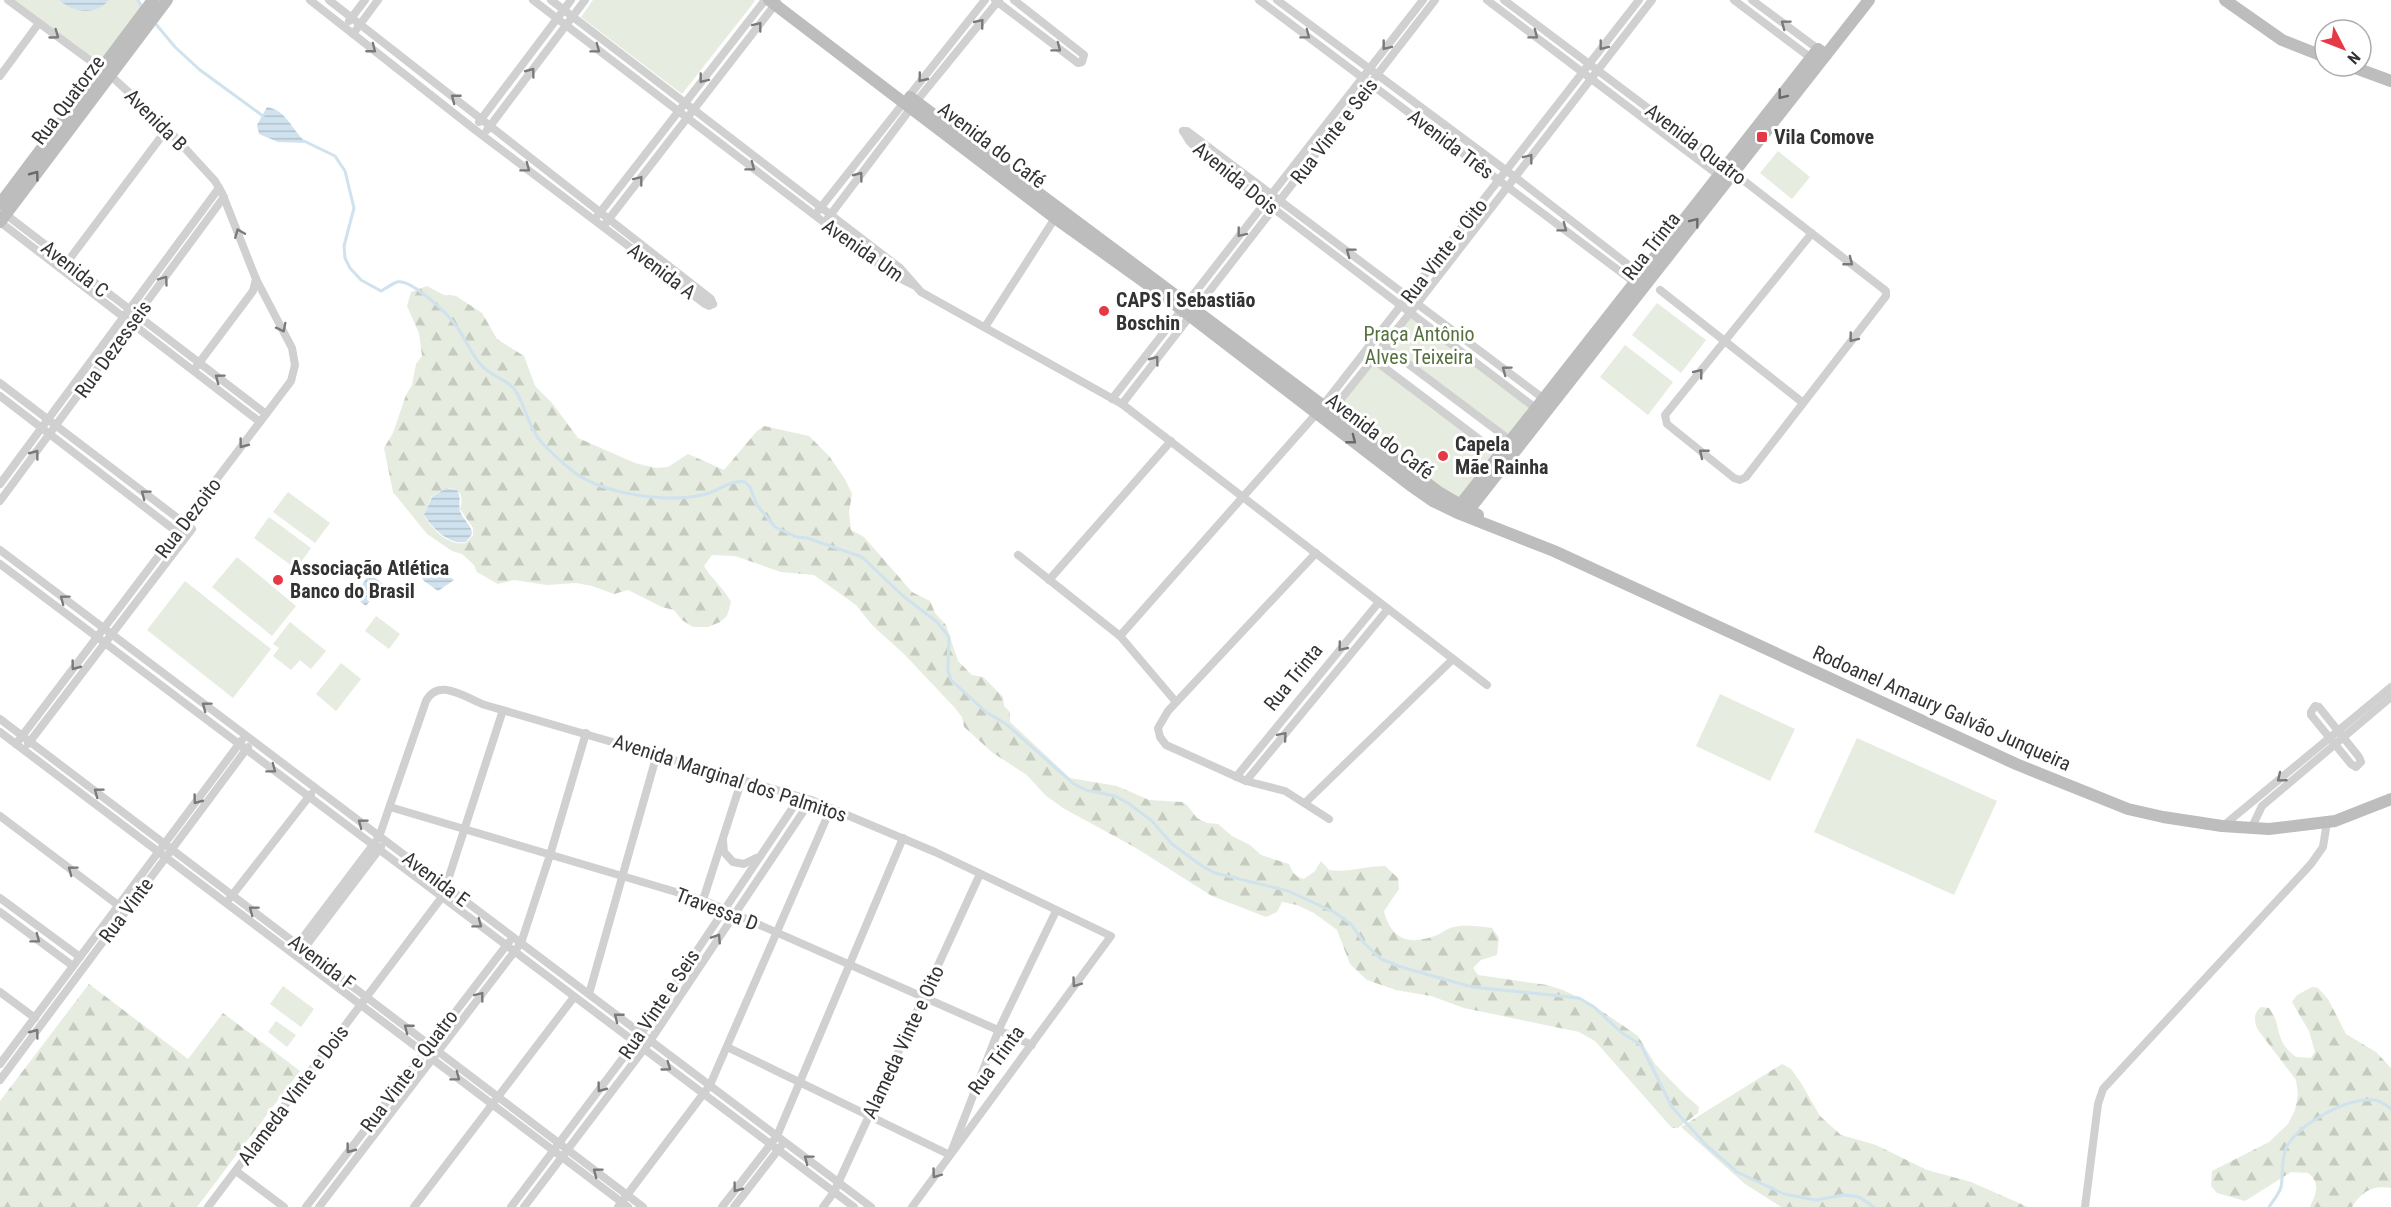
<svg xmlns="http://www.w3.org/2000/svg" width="2391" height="1207" viewBox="0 0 2391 1207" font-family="'Roboto Condensed',sans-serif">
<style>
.green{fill:#e6ecdf}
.forest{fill:url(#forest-firs);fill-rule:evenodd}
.water{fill:url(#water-rules)}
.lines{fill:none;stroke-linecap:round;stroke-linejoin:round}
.stream{stroke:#cfe2ee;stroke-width:3}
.street{stroke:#d0d0d0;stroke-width:8}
.secondary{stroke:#bdbdbd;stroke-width:12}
.oneway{stroke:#7a7a7a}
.oneway2{stroke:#6a6a6a}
.poi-dot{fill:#e63946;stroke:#fff;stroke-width:2}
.labels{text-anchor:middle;stroke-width:6;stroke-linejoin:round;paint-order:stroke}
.street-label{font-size:20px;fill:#333;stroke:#fff}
.poi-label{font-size:20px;font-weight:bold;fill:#333;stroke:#fff;text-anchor:start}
.park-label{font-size:20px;fill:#56703f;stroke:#fff}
</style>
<defs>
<pattern id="forest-firs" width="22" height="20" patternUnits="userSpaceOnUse" patternTransform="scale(1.5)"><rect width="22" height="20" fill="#e6ecdf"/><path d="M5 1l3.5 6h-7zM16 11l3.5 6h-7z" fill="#c6cbc0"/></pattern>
<pattern id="water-rules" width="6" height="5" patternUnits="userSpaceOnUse" patternTransform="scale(1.5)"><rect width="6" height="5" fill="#cfe2ee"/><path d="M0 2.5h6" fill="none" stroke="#b2c2cd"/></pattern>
</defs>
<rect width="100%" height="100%" fill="#fff"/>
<g class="green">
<polygon points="10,0 138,0 144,10 101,67"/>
<polygon points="593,0 754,0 755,1 682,94 581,17"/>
<polygon points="1778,151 1810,177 1792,199 1760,173"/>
<polygon points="1657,303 1706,340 1681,373 1632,335"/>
<polygon points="1410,313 1537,409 1511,441 1383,345"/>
<polygon points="1625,345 1673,382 1648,415 1600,377"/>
<polygon points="1373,359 1500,455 1460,505 1332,410"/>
<polygon points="288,492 330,523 315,543 273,512"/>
<polygon points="269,517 311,548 296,569 254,538"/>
<polygon points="237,557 296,606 272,636 212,587"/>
<polygon points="185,581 271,649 233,698 147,630"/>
<polygon points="376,616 400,634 389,649 365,631"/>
<polygon points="290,622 326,651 311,669 300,660 291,670 273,656 279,648 273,644"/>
<polygon points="341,663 361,679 336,711 316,694"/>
<polygon points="1720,694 1795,729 1770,781 1696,746"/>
<polygon points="1857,738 1997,801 1954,895 1814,832"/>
<polygon points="283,986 314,1009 301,1027 270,1004"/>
<polygon points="276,1021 296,1035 287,1047 268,1032"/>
</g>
<g class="forest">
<path d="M 427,286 L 444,295 L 456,296 L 482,313 L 497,339 L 524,356 L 535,386 L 552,403 L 578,438 L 635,463 L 656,468 L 668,467 L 688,454 L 724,470 L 757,431 L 764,426 L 809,436 L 829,456 L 845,479 L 852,494 L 849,512 L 851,530 L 864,537 L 912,592 L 930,601 L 935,613 L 946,625 L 958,661 L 972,675 L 983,677 L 1003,697 L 1004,706 L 1010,712 L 1010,722 L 1070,778 L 1117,786 L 1149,800 L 1182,802 L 1187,805 L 1197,818 L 1207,823 L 1218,824 L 1232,836 L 1250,845 L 1261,855 L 1289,864 C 1292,872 1295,877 1304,879 L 1315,871 L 1321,861 L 1329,870 C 1348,873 1366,866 1385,866 L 1398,878 L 1399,889 L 1384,911 C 1391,940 1410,946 1437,935 C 1442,933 1445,930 1450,928 C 1462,924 1479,926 1492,928 L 1499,938 L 1497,955 L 1481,960 L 1473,968 L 1478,975 L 1547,985 L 1563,990 L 1590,1003 L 1638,1036 L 1655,1064 L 1684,1094 L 1699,1107 L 1698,1113 L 1678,1128 L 1672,1128 L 1595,1041 L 1579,1032 L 1464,1008 L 1431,996 L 1396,990 L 1367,980 L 1350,964 L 1337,930 L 1314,913 L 1297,905 L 1282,902 L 1277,912 L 1266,917 L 1212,896 L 1136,848 L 1063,808 L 1045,795 L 1027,775 L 993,753 L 964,727 L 962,717 L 955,708 L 904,654 L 872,625 L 856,605 L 814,575 L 781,572 L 735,556 L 712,555 L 704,566 C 712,580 724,588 731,602 L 727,616 L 720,622 L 708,627 L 693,627 L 682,620 L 674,610 L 662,607 L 628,590 L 614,594 L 592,586 L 576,583 L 547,585 L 514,580 L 498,584 L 477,572 L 474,565 L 462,554 L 452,551 L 427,534 L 393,492 L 384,448 L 393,433 L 406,395 L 412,385 L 416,364 L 422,356 L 419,333 L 407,306 L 411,292 ZM 446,488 C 460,488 464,495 460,509 L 473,528 L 473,535 L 466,543 C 448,546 433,530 424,516 L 431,497 Z"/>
<polygon points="89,984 188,1059 223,1013 300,1071 197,1207 0,1207 0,1101"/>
<path d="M 2312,987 L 2318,988 L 2328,999 L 2346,1034 L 2376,1052 L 2391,1068 L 2391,1188 C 2373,1185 2362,1191 2352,1207 L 2310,1207 C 2316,1194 2321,1183 2308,1173 L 2291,1172 L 2245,1201 L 2217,1193 L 2211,1186 L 2212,1171 L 2269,1142 L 2288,1124 L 2295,1110 L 2298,1094 L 2296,1080 L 2258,1030 C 2254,1022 2253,1013 2261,1007 L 2269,1008 C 2283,1026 2273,1041 2296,1057 L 2311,1058 L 2315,1052 L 2309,1031 L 2292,1002 L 2297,995 Z"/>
<polygon points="1782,1064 1791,1069 1801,1083 1820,1116 1841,1135 1876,1145 1927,1170 1971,1182 2028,1207 1781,1207 1745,1184 1681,1127"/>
</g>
<g class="water">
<path d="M 59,0 L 109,0 C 95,16 74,13 59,0 Z"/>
<path d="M 267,107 C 287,110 292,131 307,143 L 278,142 L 259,134 L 257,125 Z"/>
<path d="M 446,488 L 457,490 C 462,498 458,503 460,511 C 463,520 472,525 472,534 L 466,542 C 449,545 433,529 424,515 L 432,497 Z"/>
<polygon points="418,563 434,566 454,580 438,591 424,581 416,568"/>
<polygon points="370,574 383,584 366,606 353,596"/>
</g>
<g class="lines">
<g class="stream">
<polyline points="138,0 143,9"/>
<polyline points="155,23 175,47 200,70 263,116"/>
<path d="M 304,141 L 335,156 L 345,171 L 354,208 L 344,246 L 345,258 L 350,268 L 361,280 L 381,291 C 386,288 392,284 397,282 C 412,279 449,315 457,327 C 466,340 471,354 482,366 C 493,378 509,379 517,393 C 526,410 531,432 544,445 C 553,454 565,465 575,473 C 605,494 666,503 702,495 C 716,493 731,479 745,482 L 750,487 L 757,505 L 775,527 L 796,537 L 807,538 L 862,557 L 903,596 L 937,622 L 949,637 L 948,671 L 951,680 L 986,712 L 1006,724 L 1074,784 L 1086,790 L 1115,796 L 1128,803 L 1152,821 L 1172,844 L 1202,866 L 1215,873 L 1288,891 L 1334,912 L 1351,924 L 1364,943 L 1381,959 L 1401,967 L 1472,987 L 1579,998 L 1594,1007 L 1622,1033 L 1641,1045 L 1672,1107 L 1705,1144 L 1737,1172 L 1784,1194 L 1816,1200 L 1844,1195 L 1859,1197 L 1874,1207"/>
<path d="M 2269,1207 C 2273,1201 2279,1194 2281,1187 C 2284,1173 2280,1160 2287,1146 C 2301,1123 2347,1097 2375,1100 C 2381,1101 2386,1105 2391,1109"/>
</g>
<g class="street">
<polyline points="8,0 111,76 160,121 215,181 222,193 256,279 292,348 295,365 291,381 16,744"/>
<polyline points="310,0 474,129 705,304 709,306 713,304"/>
<polyline points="329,0 711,299 713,304"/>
<polyline points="533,0 893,275 913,285"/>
<polyline points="551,0 900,268 921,292 1122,404 1487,685"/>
<polyline points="995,0 1078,63 1082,62 1084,55 1014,0"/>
<polyline points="1259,0 1638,285"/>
<polyline points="1277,0 1515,177 1644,277"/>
<polyline points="1487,0 1721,177"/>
<polyline points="1504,0 1725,166 1886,291 1886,296 1746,477 1740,480 1734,478 1667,424 1665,415 1812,233"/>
<polyline points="1734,0 1815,61"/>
<polyline points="1752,0 1818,49"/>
<polyline points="349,21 365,0"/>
<polyline points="353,34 378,0"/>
<polyline points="0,76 39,23"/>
<polyline points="479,122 571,0"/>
<polyline points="487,130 585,0"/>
<polyline points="1183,131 1187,131 1548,402"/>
<polyline points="1183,131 1190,142 1206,157 1538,410"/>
<polyline points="0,210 266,414"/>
<polyline points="818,211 985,0"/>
<polyline points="598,215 765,0"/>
<polyline points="828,218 911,108 999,0"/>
<polyline points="0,222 260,422"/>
<polyline points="605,224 777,2"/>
<polyline points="65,265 167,129"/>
<polyline points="1660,290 1802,402"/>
<polyline points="985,327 1057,215"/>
<polyline points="1383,345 1511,441"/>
<polyline points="1373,359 1500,455"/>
<polyline points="196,367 253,291 256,279"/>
<polyline points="0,383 192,529 28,744"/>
<polyline points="0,396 181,535"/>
<polyline points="1112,399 1423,0"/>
<polyline points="1122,404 1435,0"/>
<polyline points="1329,414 1410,313 1652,0"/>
<polyline points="0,484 219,188"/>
<polyline points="0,501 224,197"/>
<polyline points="0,550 871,1207"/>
<polyline points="1316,553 1168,711 1158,728 1160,737 1166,745 1246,781 1285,791 1329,819"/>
<polyline points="1018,555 1120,636 1176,702"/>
<polyline points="0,564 854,1207"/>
<polyline points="1049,580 1171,441"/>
<polyline points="1120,636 1317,413 1639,0"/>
<polygon points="2315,706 2319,707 2359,757 2361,762 2356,767 2351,764 2311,715 2311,712"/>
<polyline points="0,719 643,1207"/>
<polyline points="0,732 628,1207"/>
<polyline points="1236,777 1379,602"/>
<polyline points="1246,781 1388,609"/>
<polyline points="1306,802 1453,659"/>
<polyline points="390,807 703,900 1032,1045"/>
<polyline points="0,816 118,905"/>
<polyline points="2223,826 2391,687"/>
<polyline points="2251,829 2262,806 2391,697"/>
<polyline points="723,841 724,852 733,862 744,864 756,858"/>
<polyline points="446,886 503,710"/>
<polyline points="0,898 80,957"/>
<polyline points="230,898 311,794"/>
<polyline points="703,900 742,779"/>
<polyline points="0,912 73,966"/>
<polyline points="302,951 381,847"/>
<path d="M 292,952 L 379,837 L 426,701 C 439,677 466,698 485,705 L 811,800 L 935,852 L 1111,936 L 912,1207"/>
<polyline points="0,992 35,1018"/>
<polyline points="589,994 657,754"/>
<polyline points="727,1047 950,1155 999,1029 1056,911"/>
<polyline points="0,1064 242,740"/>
<polyline points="0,1080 248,747"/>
<polyline points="236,1171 284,1207"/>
<polyline points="208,1207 442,897"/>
<polyline points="306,1207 509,942"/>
<polyline points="319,1207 521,943 550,855 586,733"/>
<polyline points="414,1207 574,997"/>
<polyline points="511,1207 641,1034 800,797"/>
<polyline points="524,1207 650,1041 811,800"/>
<polyline points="618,1207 710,1085 831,808"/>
<polyline points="722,1207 777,1136 903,838"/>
<polyline points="734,1207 782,1145"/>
<polyline points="823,1207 834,1192 980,874"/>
<polyline points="2085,1207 2098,1104 2103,1089 2311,864 2323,847 2327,822"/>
</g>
<g class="secondary">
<polyline points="769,0 1055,218 1164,296 1410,485 1433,501 1460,514 1554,551 2016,764 2128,809 2163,817 2222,826 2269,829 2335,821 2391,799"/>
<polyline points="2225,0 2282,40 2325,57"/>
<polyline points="2350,66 2391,81"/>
<polyline points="910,97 1440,493 1478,515"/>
<polyline points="0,204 153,0"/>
<polyline points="0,222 167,0"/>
<polyline points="1457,509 1818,49 1826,55"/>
<polyline points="1465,515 1869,0"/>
</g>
</g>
<defs><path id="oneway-chevron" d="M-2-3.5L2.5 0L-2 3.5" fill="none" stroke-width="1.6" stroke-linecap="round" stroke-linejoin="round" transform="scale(1.5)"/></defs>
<g class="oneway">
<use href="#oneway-chevron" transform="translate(980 23) rotate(-51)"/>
<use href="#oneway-chevron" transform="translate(1785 24) rotate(-143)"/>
<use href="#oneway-chevron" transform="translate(758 26) rotate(-52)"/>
<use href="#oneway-chevron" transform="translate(55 35) rotate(36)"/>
<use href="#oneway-chevron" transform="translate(1306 35) rotate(37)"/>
<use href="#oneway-chevron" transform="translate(1534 35) rotate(37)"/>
<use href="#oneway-chevron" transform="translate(1386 46) rotate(128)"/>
<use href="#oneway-chevron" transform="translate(1603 46) rotate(128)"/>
<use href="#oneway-chevron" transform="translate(1057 48) rotate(37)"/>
<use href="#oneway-chevron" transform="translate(372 49) rotate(38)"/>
<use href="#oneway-chevron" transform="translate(596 49) rotate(37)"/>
<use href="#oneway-chevron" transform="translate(531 72) rotate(-53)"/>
<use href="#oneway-chevron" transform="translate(922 78) rotate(129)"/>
<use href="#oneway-chevron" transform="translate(703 79) rotate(128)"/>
<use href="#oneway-chevron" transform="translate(455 98) rotate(-142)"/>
<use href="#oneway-chevron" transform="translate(1529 158) rotate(-52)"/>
<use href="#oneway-chevron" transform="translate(751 167) rotate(37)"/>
<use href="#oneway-chevron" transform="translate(526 168) rotate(37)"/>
<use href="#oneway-chevron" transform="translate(859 176) rotate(-53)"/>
<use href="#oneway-chevron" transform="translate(639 180) rotate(-52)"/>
<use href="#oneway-chevron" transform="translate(1563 228) rotate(37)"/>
<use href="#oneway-chevron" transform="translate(239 233) rotate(-112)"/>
<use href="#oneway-chevron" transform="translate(1241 233) rotate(128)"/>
<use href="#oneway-chevron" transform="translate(1350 252) rotate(-143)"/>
<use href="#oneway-chevron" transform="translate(1849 262) rotate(38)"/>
<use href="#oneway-chevron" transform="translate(164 280) rotate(-54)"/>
<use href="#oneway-chevron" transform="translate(282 328) rotate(63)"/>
<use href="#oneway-chevron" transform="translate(1853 338) rotate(128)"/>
<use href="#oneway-chevron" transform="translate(1155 360) rotate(-53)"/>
<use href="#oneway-chevron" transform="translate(1506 370) rotate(-143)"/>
<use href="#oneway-chevron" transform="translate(1699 373) rotate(-51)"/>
<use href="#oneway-chevron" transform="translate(219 378) rotate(-143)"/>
<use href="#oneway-chevron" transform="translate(243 444) rotate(127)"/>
<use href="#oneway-chevron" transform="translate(1703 453) rotate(-141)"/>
<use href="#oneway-chevron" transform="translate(35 454) rotate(-53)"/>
<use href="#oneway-chevron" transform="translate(145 494) rotate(-143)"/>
<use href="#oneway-chevron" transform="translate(64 599) rotate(-143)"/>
<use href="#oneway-chevron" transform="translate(1342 647) rotate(129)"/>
<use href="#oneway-chevron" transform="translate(75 666) rotate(127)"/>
<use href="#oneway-chevron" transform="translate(206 706) rotate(-143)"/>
<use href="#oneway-chevron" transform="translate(1283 736) rotate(-50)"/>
<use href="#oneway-chevron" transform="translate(272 769) rotate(37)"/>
<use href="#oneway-chevron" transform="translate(2281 778) rotate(141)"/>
<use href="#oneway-chevron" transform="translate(98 792) rotate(-143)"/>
<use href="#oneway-chevron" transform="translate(197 800) rotate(127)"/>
<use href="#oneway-chevron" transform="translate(362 823) rotate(-143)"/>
<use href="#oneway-chevron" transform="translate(72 870) rotate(-143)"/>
<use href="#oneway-chevron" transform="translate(253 910) rotate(-143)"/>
<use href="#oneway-chevron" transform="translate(478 924) rotate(37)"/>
<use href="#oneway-chevron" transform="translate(717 938) rotate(-57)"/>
<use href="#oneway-chevron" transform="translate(36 939) rotate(37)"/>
<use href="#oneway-chevron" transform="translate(1076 983) rotate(126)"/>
<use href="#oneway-chevron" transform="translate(480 996) rotate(-52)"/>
<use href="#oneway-chevron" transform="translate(618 1017) rotate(-142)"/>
<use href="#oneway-chevron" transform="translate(408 1028) rotate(-142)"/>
<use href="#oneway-chevron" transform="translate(35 1033) rotate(-53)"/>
<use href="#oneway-chevron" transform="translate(667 1067) rotate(36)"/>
<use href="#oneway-chevron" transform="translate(456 1077) rotate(37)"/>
<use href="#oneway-chevron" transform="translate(601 1088) rotate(127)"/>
<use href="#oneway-chevron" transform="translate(350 1149) rotate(127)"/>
<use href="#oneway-chevron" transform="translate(808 1159) rotate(-143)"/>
<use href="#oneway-chevron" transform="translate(597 1172) rotate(-143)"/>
<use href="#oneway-chevron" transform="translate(936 1174) rotate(126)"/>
<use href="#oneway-chevron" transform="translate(737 1188) rotate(127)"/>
</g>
<g class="oneway2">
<use href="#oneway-chevron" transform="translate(1782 95) rotate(128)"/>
<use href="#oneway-chevron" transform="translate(35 175) rotate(-53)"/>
<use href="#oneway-chevron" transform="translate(1695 222) rotate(-52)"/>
<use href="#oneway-chevron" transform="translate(1352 440) rotate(38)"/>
</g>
<g class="poi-dot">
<rect x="1756" y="131" width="12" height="12" rx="3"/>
<circle cx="1104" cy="311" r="6"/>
<circle cx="1443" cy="456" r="6"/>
<circle cx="278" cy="580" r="6"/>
</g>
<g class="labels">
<g class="street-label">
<text transform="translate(68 100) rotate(-53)" y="7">Rua Quatorze</text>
<text transform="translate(156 120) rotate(45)" y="7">Avenida B</text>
<text transform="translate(1334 131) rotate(-52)" y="7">Rua Vinte e Seis</text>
<text transform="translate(1451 144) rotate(37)" y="7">Avenida Três</text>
<text transform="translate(1696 144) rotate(37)" y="7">Avenida Quatro</text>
<text transform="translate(992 145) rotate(37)" y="7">Avenida do Café</text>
<text transform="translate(1236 178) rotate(39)" y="7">Avenida Dois</text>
<text transform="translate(1651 246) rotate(-52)" y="7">Rua Trinta</text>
<text transform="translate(863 250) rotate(35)" y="7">Avenida Um</text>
<text transform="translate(1444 251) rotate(-52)" y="7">Rua Vinte e Oito</text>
<text transform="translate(75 269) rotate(38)" y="7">Avenida C</text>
<text transform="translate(662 271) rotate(37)" y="7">Avenida A</text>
<text transform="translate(113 349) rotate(-54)" y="7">Rua Dezesseis</text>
<text transform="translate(1380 436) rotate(37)" y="7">Avenida do Café</text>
<text transform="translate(188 518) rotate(-53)" y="7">Rua Dezoito</text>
<text transform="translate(1293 677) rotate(-51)" y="7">Rua Trinta</text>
<text transform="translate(1942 708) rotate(24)" y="7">Rodoanel Amaury Galvão Junqueira</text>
<text transform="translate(730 778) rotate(18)" y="7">Avenida Marginal dos Palmitos</text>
<text transform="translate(436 879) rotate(37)" y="7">Avenida E</text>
<text transform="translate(717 909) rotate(21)" y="7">Travessa D</text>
<text transform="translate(126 910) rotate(-53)" y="7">Rua Vinte</text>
<text transform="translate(322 962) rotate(37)" y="7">Avenida F</text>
<text transform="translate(659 1004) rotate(-56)" y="7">Rua Vinte e Seis</text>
<text transform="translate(903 1042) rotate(-65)" y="7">Alameda Vinte e Oito</text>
<text transform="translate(996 1060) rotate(-54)" y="7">Rua Trinta</text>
<text transform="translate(409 1071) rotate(-53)" y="7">Rua Vinte e Quatro</text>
<text transform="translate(293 1095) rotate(-53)" y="7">Alameda Vinte e Dois</text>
</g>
<g class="poi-label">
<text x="1774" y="144">Vila Comove</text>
<text x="1116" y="307">CAPS I Sebastião<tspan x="1116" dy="23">Boschin</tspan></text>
<text x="1455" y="451">Capela<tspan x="1455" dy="23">Mãe Rainha</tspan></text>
<text x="290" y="575">Associação Atlética<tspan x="290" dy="23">Banco do Brasil</tspan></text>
</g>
<g class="park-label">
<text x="1419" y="341">Praça Antônio<tspan x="1419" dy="23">Alves Teixeira</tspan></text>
</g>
</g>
<g transform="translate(2343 48) rotate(132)"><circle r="28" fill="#ffffff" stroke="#adadad" stroke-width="1.5"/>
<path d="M0-4.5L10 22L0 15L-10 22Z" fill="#e63946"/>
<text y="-9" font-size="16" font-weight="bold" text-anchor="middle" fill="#333333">N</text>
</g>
</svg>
